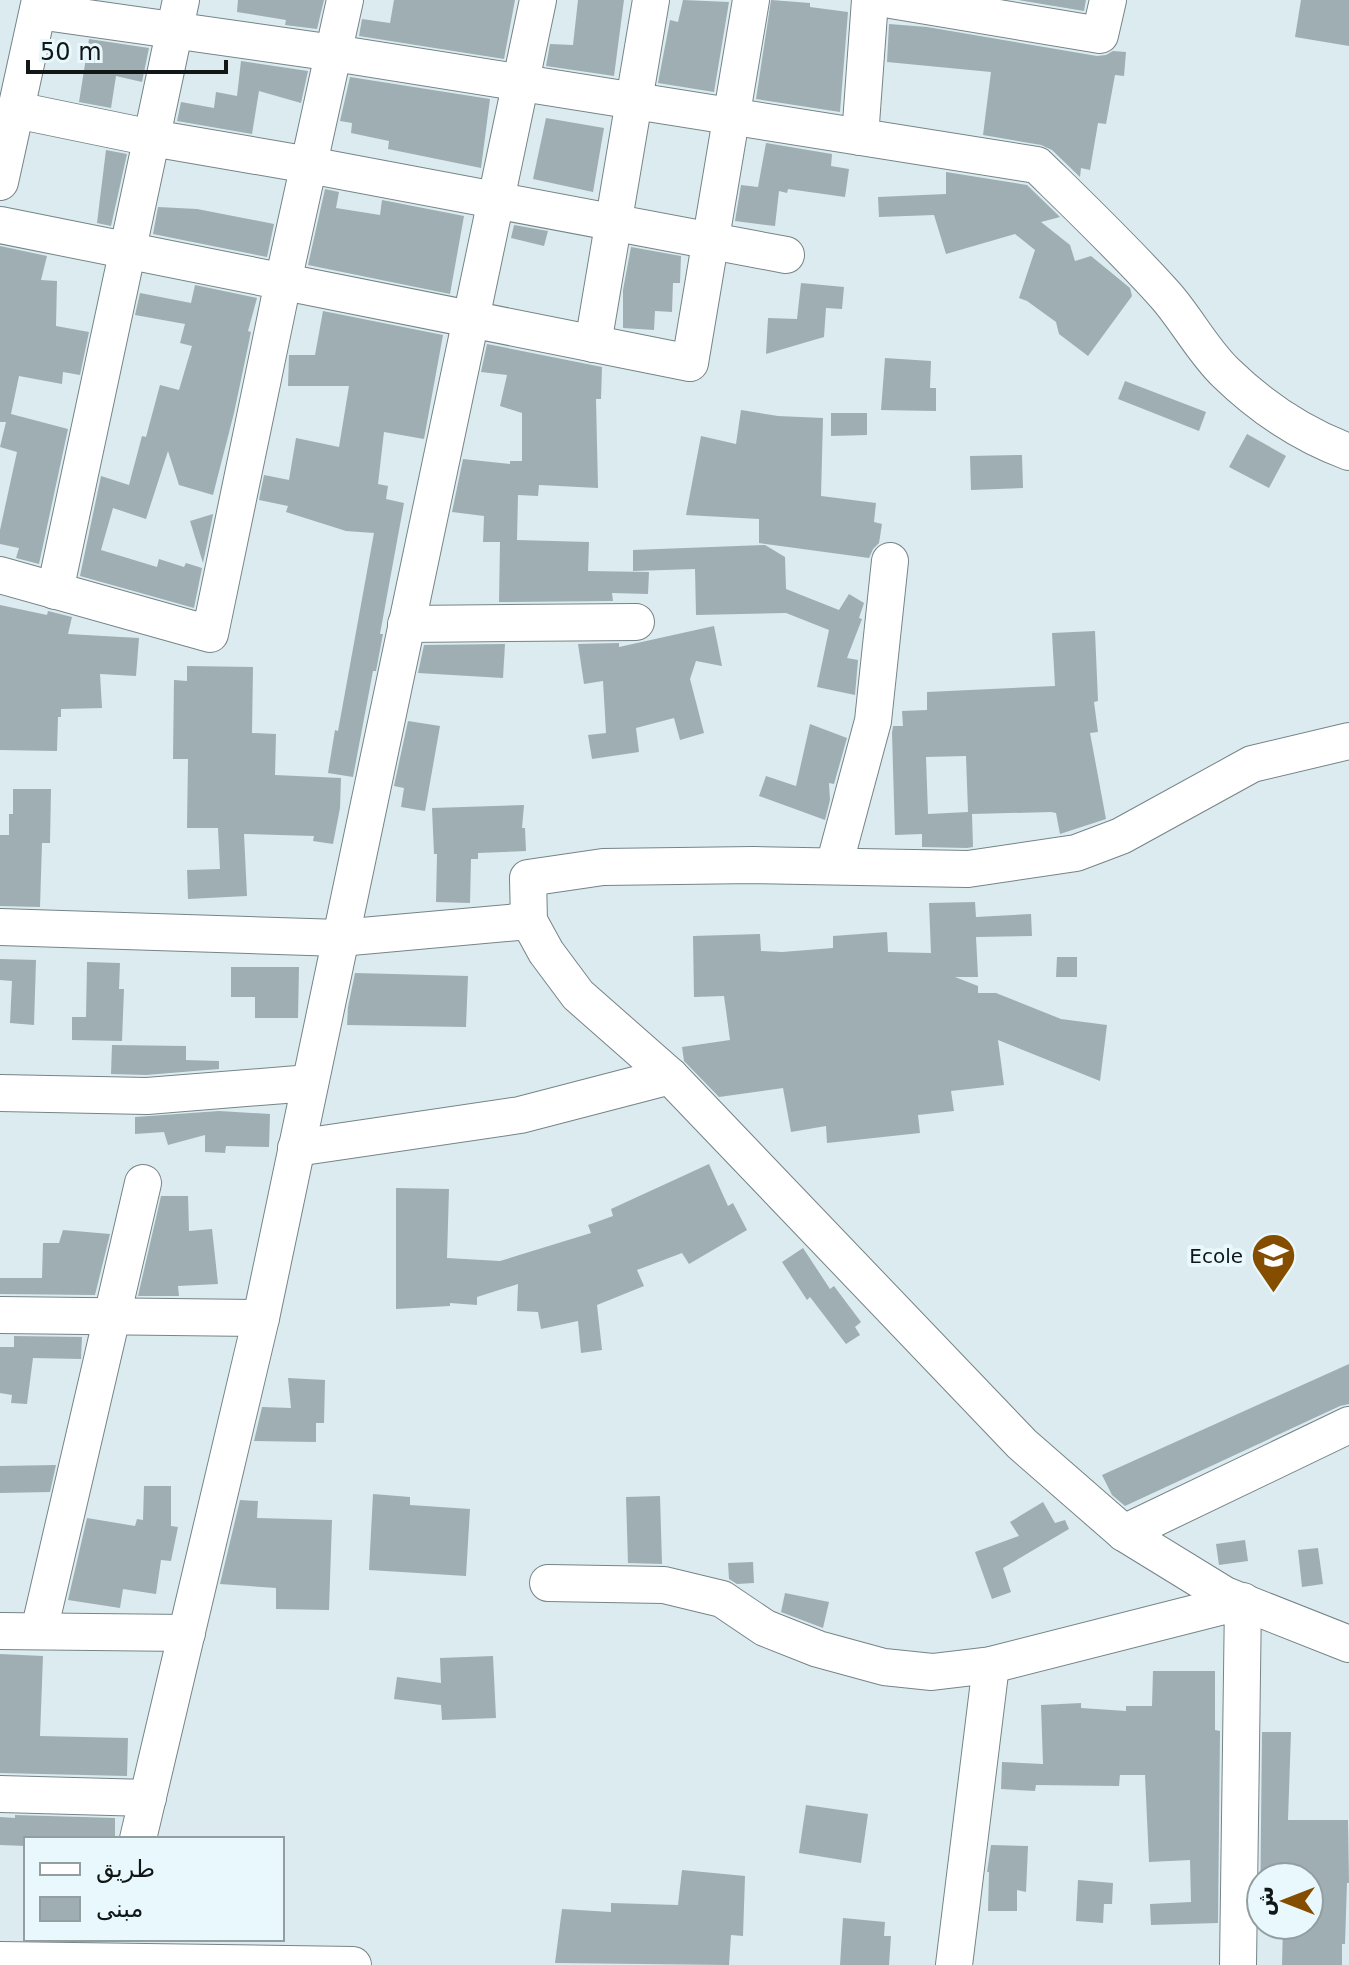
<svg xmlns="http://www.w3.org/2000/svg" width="1349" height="1965" viewBox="0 0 1349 1965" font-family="'DejaVu Sans','Noto Naskh Arabic',sans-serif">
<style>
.building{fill:#9faeb2;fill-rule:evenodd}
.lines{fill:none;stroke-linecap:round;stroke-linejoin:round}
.minor-casing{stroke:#768488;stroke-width:38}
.minor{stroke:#fff;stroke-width:36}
.labels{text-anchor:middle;stroke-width:8;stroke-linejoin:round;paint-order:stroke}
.poi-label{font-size:20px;fill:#111617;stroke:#e8f8fc;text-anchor:end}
</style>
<rect width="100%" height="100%" fill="#dbebef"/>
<g class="building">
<polygon points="238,0 324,0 317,29 285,25 286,20 237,12"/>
<polygon points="394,0 515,0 504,59 359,36 362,19 390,23"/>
<polygon points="578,0 624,0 614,76 546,66 550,44 573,45"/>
<polygon points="683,0 729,2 714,92 658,83 670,20 678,22"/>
<polygon points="771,0 810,3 810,7 848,12 840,112 756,99"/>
<polygon points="1018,0 1086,0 1084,11"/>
<polygon points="1301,0 1349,0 1349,46 1295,37"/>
<polygon points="889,24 927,27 1097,56 1106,55 1113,51 1126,52 1124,76 1115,75 1106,124 1098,123 1090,170 1081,168 1080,177 1052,150 1041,145 983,135 991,72 887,62"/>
<polygon points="89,39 149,48 142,82 116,76 111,108 79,102"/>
<polygon points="241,61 308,71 301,103 259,91 252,134 177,121 181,102 214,108 216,92 237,96"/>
<polygon points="350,77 490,99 481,168 388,149 389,141 351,133 352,123 340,121"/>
<polygon points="546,118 604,128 593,192 533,179"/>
<polygon points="766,143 832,154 831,166 849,169 845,197 788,189 787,193 779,191 775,226 735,221 741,185 758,187"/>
<polygon points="106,150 127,154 111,226 97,223"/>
<polygon points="946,172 1027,185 1060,217 1041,222 1070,245 1075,261 1091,256 1130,288 1132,296 1088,356 1059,334 1056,322 1027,301 1019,298 1035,250 1015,234 946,254 934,215 879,217 878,197 946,194"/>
<polygon points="325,189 339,192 336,208 380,215 382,200 464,216 450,294 308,265"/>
<polygon points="158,207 197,209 274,224 267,257 153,234"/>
<polygon points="514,225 548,231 544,246 511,238"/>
<polygon points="0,246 47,256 41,280 57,281 56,326 89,332 80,375 63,372 62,384 19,376 11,414 68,429 39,564 16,558 19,548 0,544 0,530 17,452 0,447 6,422 0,422"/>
<polygon points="631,247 681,256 680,283 673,283 672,312 655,311 654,330 623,328 623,290"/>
<polygon points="801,283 844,287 842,309 826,308 824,337 766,354 768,318 797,319"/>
<polygon points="195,285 257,298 248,331 251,332 234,413 213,495 179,485 168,451 146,519 113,508 101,550 157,567 159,559 184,567 186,563 202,568 194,608 80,576 101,476 129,485 142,436 146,437 160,385 179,390 192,346 180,343 185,324 135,315 140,293 191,303"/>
<polygon points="323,311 443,335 424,439 384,432 378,484 388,486 386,499 404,503 380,634 383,634 376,671 373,671 353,777 328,773 335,730 338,731 374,533 346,531 286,512 288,506 259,500 264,475 289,480 296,438 339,447 349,386 288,386 289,355 315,355"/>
<polygon points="487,344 602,367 601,399 596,399 598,488 539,485 538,496 518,495 517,540 589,542 588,571 649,572 648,594 612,593 613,601 499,602 500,542 483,542 484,516 452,512 463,459 510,464 510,461 522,461 522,413 500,406 507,375 481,372"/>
<polygon points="885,358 931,361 930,388 936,388 936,411 881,410"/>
<polygon points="1125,381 1206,412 1199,431 1118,399"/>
<polygon points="741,410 778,416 823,418 821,496 876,503 874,522 882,524 879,543 873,549 869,558 759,543 759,519 686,515 701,436 736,444"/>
<polygon points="831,413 867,413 867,435 831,436"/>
<polygon points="1247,434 1286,456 1269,488 1229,467"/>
<polygon points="1022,455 1023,488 971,490 970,456"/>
<polygon points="213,514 213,515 203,563 190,521"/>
<polygon points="765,545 785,557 786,589 839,610 849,594 864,603 859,618 862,619 847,658 858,660 855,695 817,687 829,630 786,613 696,615 695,569 633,571 633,550"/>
<polygon points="0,605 47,615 48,611 72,617 68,634 139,638 136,676 100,674 102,708 61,709 61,717 58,717 57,751 0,750"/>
<polygon points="714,626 722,666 696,661 690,679 704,733 680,740 674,718 636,728 639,752 592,759 588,735 606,733 603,681 584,684 578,644 619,643 619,647"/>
<path d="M 1095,631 L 1098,701 L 1094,702 L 1098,732 L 1090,733 L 1106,819 L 1060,834 L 1056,813 L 1051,812 L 972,814 L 973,847 L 967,848 L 922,847 L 922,834 L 895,835 L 892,733 L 893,726 L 903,726 L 902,711 L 927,710 L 927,692 L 1055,686 L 1052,633 ZM 966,756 L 968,812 L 928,814 L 926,757 Z"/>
<polygon points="505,644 503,678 418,673 424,645"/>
<polygon points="187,666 253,667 252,733 276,734 275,775 341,778 340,808 333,844 313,841 314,836 244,834 247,896 188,899 187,870 220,869 218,828 187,828 188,759 173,759 174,680 187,681"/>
<polygon points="408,721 440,726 425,811 401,807 404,788 394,786"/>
<polygon points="810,724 847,738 834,784 829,783 830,800 825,820 759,796 766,776 796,786"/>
<polygon points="13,789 51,789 50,843 42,843 40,907 0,906 0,835 9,835 9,814 13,814"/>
<polygon points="524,805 522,828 525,828 526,851 478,853 478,859 471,859 470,903 436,902 437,854 434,854 432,808"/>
<polygon points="975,902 976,917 1031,914 1032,936 976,937 978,977 955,977 978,986 978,993 996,993 1061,1019 1107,1025 1100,1081 998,1040 1004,1085 951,1091 954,1111 918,1115 920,1133 827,1143 826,1126 791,1132 783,1088 719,1097 684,1061 682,1047 730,1040 724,996 694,997 693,936 760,934 761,951 782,952 833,948 833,936 887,932 888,952 931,953 929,903"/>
<polygon points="1057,957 1077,957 1077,977 1056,977"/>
<polygon points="0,959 36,960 34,1025 10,1023 12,981 0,980"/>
<polygon points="87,962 120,963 119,989 124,989 122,1041 72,1040 72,1017 86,1017"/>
<polygon points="231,967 299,967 298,1018 255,1018 255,997 231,997"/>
<polygon points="355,973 468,976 466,1027 347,1025 348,1007"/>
<polygon points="112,1045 186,1046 186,1060 219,1061 219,1069 146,1075 111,1074"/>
<polygon points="219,1111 270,1114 269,1147 226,1146 225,1153 205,1152 205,1135 168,1145 164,1132 135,1134 135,1117"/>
<polygon points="709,1164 728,1206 733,1203 747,1230 689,1264 682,1253 637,1270 644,1286 597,1305 602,1350 581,1353 578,1321 541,1329 538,1312 517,1311 518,1284 477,1297 477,1305 450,1303 450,1306 396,1309 396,1188 449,1189 447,1258 500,1261 591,1233 588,1225 613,1216 611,1209"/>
<polygon points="161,1196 188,1196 189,1231 212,1229 218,1284 178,1286 179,1296 138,1296"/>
<polygon points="63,1230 110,1234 95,1295 0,1294 0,1278 42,1278 43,1243 59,1243"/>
<polygon points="803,1248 830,1289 834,1286 861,1322 855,1327 860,1335 846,1344 810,1297 807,1300 782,1262"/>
<polygon points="14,1336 82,1337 81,1359 33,1358 27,1404 11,1403 12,1395 0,1393 0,1347 14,1347"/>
<polygon points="1349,1364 1349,1404 1340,1406 1125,1506 1112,1495 1102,1475"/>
<polygon points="288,1378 325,1380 324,1423 316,1423 316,1442 254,1441 262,1407 291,1408"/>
<polygon points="56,1465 50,1492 0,1493 0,1466"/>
<polygon points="144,1486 171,1486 171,1526 178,1527 171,1561 161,1560 156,1594 123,1589 120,1608 68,1600 87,1518 135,1526 137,1519 143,1520"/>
<polygon points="373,1494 410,1497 410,1505 470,1509 466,1576 369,1570"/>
<polygon points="660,1496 662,1564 628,1563 626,1497"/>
<polygon points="240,1500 258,1501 257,1518 332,1520 329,1610 276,1609 276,1588 220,1584"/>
<polygon points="1043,1502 1055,1523 1065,1520 1069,1529 1003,1568 1011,1592 992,1599 975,1552 1019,1536 1010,1522"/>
<polygon points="1245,1540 1248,1561 1219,1565 1216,1544"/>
<polygon points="1318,1548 1323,1584 1302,1587 1298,1550"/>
<polygon points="753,1562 754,1583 737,1584 729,1579 728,1563"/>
<polygon points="785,1593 829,1602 823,1628 781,1612"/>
<polygon points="0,1654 43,1656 40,1736 128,1738 127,1776 0,1773"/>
<polygon points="493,1656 496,1718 442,1720 441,1705 394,1699 397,1677 441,1683 440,1658"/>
<polygon points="1153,1671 1215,1671 1215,1730 1220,1731 1218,1923 1151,1925 1150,1904 1191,1902 1190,1860 1149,1862 1145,1775 1120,1775 1119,1786 1036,1785 1035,1791 1001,1789 1002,1762 1043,1764 1041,1705 1081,1703 1081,1708 1126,1711 1126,1706 1152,1706"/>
<polygon points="1262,1732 1291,1732 1288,1820 1348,1820 1349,1883 1347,1883 1345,1944 1342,1944 1342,1965 1282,1965 1283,1925 1309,1925 1309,1877 1261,1877 1260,1921"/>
<polygon points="806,1805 868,1814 861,1863 799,1853"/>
<polygon points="15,1815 115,1818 115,1839 26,1839 26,1846 0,1845 0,1817 15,1818"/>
<polygon points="991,1845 1028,1846 1026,1892 1017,1890 1017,1911 988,1911 989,1872 987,1872"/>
<polygon points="682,1870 745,1876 743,1936 731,1935 729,1965 555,1963 562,1909 611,1912 611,1903 678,1905"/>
<polygon points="1078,1880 1113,1883 1112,1904 1104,1904 1103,1923 1076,1921"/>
<polygon points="843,1918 885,1922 884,1936 891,1936 889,1965 840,1965"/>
</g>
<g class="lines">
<defs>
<g id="minor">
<polyline points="891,0 1100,35 1108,0"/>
<path d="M 38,11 L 334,53 L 1037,165 C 1081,208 1125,250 1166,296 C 1187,320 1203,351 1226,373 C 1262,408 1303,435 1349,452"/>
<polyline points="16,110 152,138 309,165 786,255"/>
<polyline points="860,137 870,0"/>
<polyline points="0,182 40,0"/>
<polyline points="0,225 690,363 751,0"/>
<polyline points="593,344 651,0"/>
<polyline points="0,575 210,634 283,282 345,0"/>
<polyline points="55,591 181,0"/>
<polyline points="406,624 636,622"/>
<polyline points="1349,741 1252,764 1121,836 1076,853 968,869 754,865 603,867 528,878 529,921 546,952 578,995 670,1076 1022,1444 1124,1533 1225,1595 1349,1644"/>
<polyline points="834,866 873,721 890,561"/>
<polyline points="0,927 340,938 529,921"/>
<polyline points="0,1093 147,1096 310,1083"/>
<polyline points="296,1148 520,1115 670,1076"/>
<polyline points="0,1315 261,1318"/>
<polyline points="1124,1533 1349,1425"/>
<polyline points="548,1583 664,1585 722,1599 765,1628 818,1649 884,1667 932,1672 991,1665 1243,1601 1238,1965"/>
<polyline points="0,1631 187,1633"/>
<polyline points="39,1631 143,1183"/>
<polyline points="0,1794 148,1798"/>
<polyline points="138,1839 261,1318 538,0"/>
<polyline points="0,1960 353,1965"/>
<polyline points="954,1965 991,1665"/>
</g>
</defs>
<use href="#minor" class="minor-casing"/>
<use href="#minor" class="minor"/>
</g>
<defs>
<symbol id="school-pin" viewBox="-11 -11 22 30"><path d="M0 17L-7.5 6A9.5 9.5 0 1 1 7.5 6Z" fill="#854d00" stroke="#e8f8fc"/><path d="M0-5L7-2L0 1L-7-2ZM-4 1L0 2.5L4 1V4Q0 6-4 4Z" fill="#fff"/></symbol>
</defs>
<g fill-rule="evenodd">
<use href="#school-pin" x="1248" y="1230" width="51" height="69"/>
</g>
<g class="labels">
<g class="poi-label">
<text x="1243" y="1263">Ecole</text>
</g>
</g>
<rect x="24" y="1837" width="260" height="104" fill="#e8f8fc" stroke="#929ea0" stroke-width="2"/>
<rect x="40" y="1863" width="40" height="12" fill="#ffffff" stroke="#929ea0" stroke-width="2"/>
<text x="96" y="1877" font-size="24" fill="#111617">طريق</text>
<rect x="40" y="1897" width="40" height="24" fill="#9faeb2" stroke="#929ea0" stroke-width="2"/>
<text x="96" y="1917" font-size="24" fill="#111617">مبنى</text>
<g transform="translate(1285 1901) rotate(270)"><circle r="38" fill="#e8f8fc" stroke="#929ea0" stroke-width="2"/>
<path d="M0-6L14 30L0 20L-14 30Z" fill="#854d00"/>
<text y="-12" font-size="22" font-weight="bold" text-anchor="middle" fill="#111617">ش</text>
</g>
<path d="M28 60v12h198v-12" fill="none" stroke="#111617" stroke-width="4"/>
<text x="40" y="60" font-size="24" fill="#111617" stroke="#e8f8fc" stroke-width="6" paint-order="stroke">50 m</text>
</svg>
